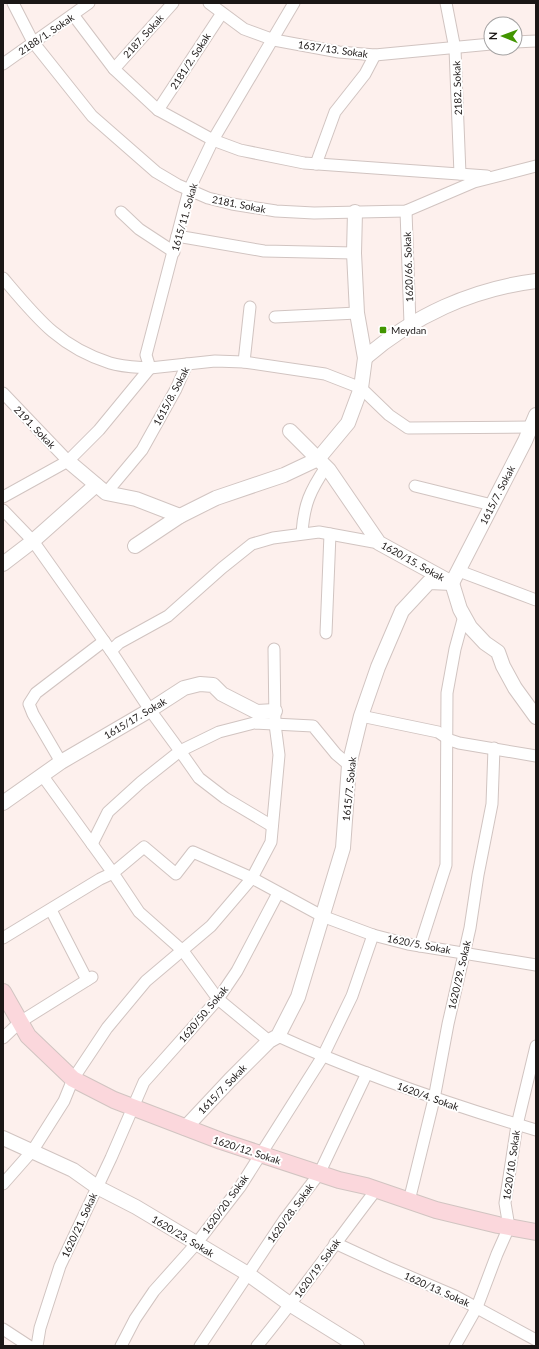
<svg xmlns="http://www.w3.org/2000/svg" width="539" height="1349" viewBox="0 0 539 1349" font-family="Lato,sans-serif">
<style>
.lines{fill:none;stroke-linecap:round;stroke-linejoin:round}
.minor-casing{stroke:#d1c4c1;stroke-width:13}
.tertiary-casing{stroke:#d1c4c1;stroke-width:16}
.secondary-casing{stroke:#d1c4c1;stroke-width:18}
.minor{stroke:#fff;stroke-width:11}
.tertiary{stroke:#fff;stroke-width:14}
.secondary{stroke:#fbd7dc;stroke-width:16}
.poi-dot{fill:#429500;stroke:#fff;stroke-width:1.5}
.labels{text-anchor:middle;stroke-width:4;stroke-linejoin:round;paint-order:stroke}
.street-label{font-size:10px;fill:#1b1716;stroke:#fff}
.poi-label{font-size:10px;fill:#1b1716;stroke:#fff;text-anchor:start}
</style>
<rect width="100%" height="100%" fill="#fdf0ed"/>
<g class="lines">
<defs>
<g id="minor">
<polyline points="13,3 33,42 92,116 156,172 178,185 208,198 232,204 276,211 314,213 406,211 474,182 536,166"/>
<polyline points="209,3 244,29 274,40 339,52 375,55 491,44"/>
<polyline points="446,3 455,49 460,174"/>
<polyline points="74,16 114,69 158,110 213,140 240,150 304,163 487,176"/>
<polyline points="515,42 536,41"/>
<polyline points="3,64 89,3"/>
<polyline points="114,69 173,3"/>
<polyline points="158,110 222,13"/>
<polyline points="316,164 335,112 365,74 375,55"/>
<polyline points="406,211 410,324"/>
<polyline points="121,212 139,229 174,252"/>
<polyline points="177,236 264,251 354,253"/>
<path d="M 3,278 C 36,317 59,347 110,363 C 122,367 137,367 150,368"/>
<polyline points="275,317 357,313"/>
<polyline points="244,362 250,307"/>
<polyline points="187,364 150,368 146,355 189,190 213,140 294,3"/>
<polyline points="3,393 68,461"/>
<polyline points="415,486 492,505"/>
<polyline points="106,493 142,450 176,389 187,364 215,361 244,362 325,374 361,388 389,415 408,428 531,427"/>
<polyline points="3,497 68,461 99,430 150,368"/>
<polyline points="3,510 33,541 111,651 119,643 168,616 222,568 252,544 273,538 319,532 379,543"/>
<path d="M 302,533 C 304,504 310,491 326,467"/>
<polyline points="459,571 536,600"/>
<polyline points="326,633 330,534"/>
<polyline points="361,716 438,732 450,740 459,743 536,756"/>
<polyline points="61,762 33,714 29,704 36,693 104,641"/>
<polyline points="272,826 225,798 199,778 180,751 219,732 254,723 313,726 336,754 349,765"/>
<polyline points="92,844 108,812 141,782 180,751 150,710 111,651"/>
<polyline points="51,910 87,980"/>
<polyline points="3,938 100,879 113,873 42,775"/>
<polyline points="420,946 446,865 447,693 455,649 464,616"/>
<path d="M 278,1036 C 361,1074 448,1104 536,1130"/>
<polyline points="3,1038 20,1022 92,977"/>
<polyline points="269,1041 218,999 183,951 139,912 113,873 144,847 176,874 193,852 252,878 322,916 373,935 408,944 536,965"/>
<polyline points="3,1184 33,1150 64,1101 73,1079 107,1028 146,981 211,926 252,878 271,842 279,755 275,724 274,649"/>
<polyline points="409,1201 434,1099 448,1024 470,928 478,875 492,804 494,748"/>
<polyline points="335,1243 387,1267 455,1296 536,1340"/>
<polyline points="3,1329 29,1346"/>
<polyline points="37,1346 40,1328 60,1266 111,1158 144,1082 218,999 237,971 278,893"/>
<polyline points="121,1346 135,1319 154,1291 196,1244 240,1187 323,1056 352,996 373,935"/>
<polyline points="200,1346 284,1220 319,1174 367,1073"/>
<path d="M 257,1346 C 299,1295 336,1242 376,1190"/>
<polyline points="455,1346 477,1307 497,1254 509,1227 505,1203 517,1125 536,1046"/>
</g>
<g id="tertiary">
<path d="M 365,358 C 413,316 472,289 536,281"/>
<polyline points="290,431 329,470 379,543 452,583 460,609 470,627 485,643 498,652 503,666 515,688 536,717"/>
<polyline points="68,461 106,493 136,499 180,516"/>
<polyline points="135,546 180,516 216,498 284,475 318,459 348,423 361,388 365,358 357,313 354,253 355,212"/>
<polyline points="3,564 33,541 96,485"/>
<polyline points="3,803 61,762 150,710 184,688 200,684 213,685 222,694 257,712 275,711"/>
<polyline points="185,1128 230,1080 269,1041 278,1036 298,997 343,848 349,765 361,716 378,667 402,611 429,582 452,583 525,441 536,415"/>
<polyline points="3,1138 73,1170 97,1187 136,1207 248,1274 291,1305 357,1346"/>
</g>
<polyline id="secondary" points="3,992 28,1036 73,1079 114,1100 221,1141 339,1180 366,1186 436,1210 498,1225 536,1232"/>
</defs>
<use href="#minor" class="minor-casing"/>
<use href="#tertiary" class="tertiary-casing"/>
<use href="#secondary" class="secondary-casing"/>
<use href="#minor" class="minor"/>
<use href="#tertiary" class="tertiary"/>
<use href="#secondary" class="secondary"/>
</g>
<rect class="poi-dot" x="379" y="326" width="8" height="8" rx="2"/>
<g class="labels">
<g class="street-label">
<text transform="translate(46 34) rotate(-34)" y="4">2188/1. Sokak</text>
<text transform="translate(143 36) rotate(-48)" y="4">2187. Sokak</text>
<text transform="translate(333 49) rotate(8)" y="4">1637/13. Sokak</text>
<text transform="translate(190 61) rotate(-57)" y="4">2181/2. Sokak</text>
<text transform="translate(457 88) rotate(-92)" y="4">2182. Sokak</text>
<text transform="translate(239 204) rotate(11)" y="4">2181. Sokak</text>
<text transform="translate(184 217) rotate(-74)" y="4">1615/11. Sokak</text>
<text transform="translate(408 267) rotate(-92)" y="4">1620/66. Sokak</text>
<text transform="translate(171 396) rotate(-62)" y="4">1615/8. Sokak</text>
<text transform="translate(35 427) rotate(46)" y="4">2191. Sokak</text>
<text transform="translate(497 495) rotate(-63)" y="4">1615/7. Sokak</text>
<text transform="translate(413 561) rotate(29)" y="4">1620/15. Sokak</text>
<text transform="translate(135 718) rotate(-31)" y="4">1615/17. Sokak</text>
<text transform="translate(349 789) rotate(-84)" y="4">1615/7. Sokak</text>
<text transform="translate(419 944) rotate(11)" y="4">1620/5. Sokak</text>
<text transform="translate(459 975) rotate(-77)" y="4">1620/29. Sokak</text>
<text transform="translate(203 1014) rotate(-50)" y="4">1620/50. Sokak</text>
<text transform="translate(222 1089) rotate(-46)" y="4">1615/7. Sokak</text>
<text transform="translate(428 1096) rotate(20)" y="4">1620/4. Sokak</text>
<text transform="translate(247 1150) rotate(18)" y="4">1620/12. Sokak</text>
<text transform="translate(511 1165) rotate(-82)" y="4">1620/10. Sokak</text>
<text transform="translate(225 1204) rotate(-54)" y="4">1620/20. Sokak</text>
<text transform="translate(290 1213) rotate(-54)" y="4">1620/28. Sokak</text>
<text transform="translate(79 1225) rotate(-65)" y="4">1620/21. Sokak</text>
<text transform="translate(183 1236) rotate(31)" y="4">1620/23. Sokak</text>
<text transform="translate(317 1268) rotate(-54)" y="4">1620/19. Sokak</text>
<text transform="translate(437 1289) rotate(24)" y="4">1620/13. Sokak</text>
</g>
<g class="poi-label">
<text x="391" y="334">Meydan</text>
</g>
</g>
<rect width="539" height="1349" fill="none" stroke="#1b1716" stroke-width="8"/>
<g transform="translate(503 36) rotate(271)"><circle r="19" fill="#ffffff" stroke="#a4a2a2"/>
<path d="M0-3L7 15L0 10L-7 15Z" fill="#429500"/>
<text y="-6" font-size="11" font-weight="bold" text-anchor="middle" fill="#1b1716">N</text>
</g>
</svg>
